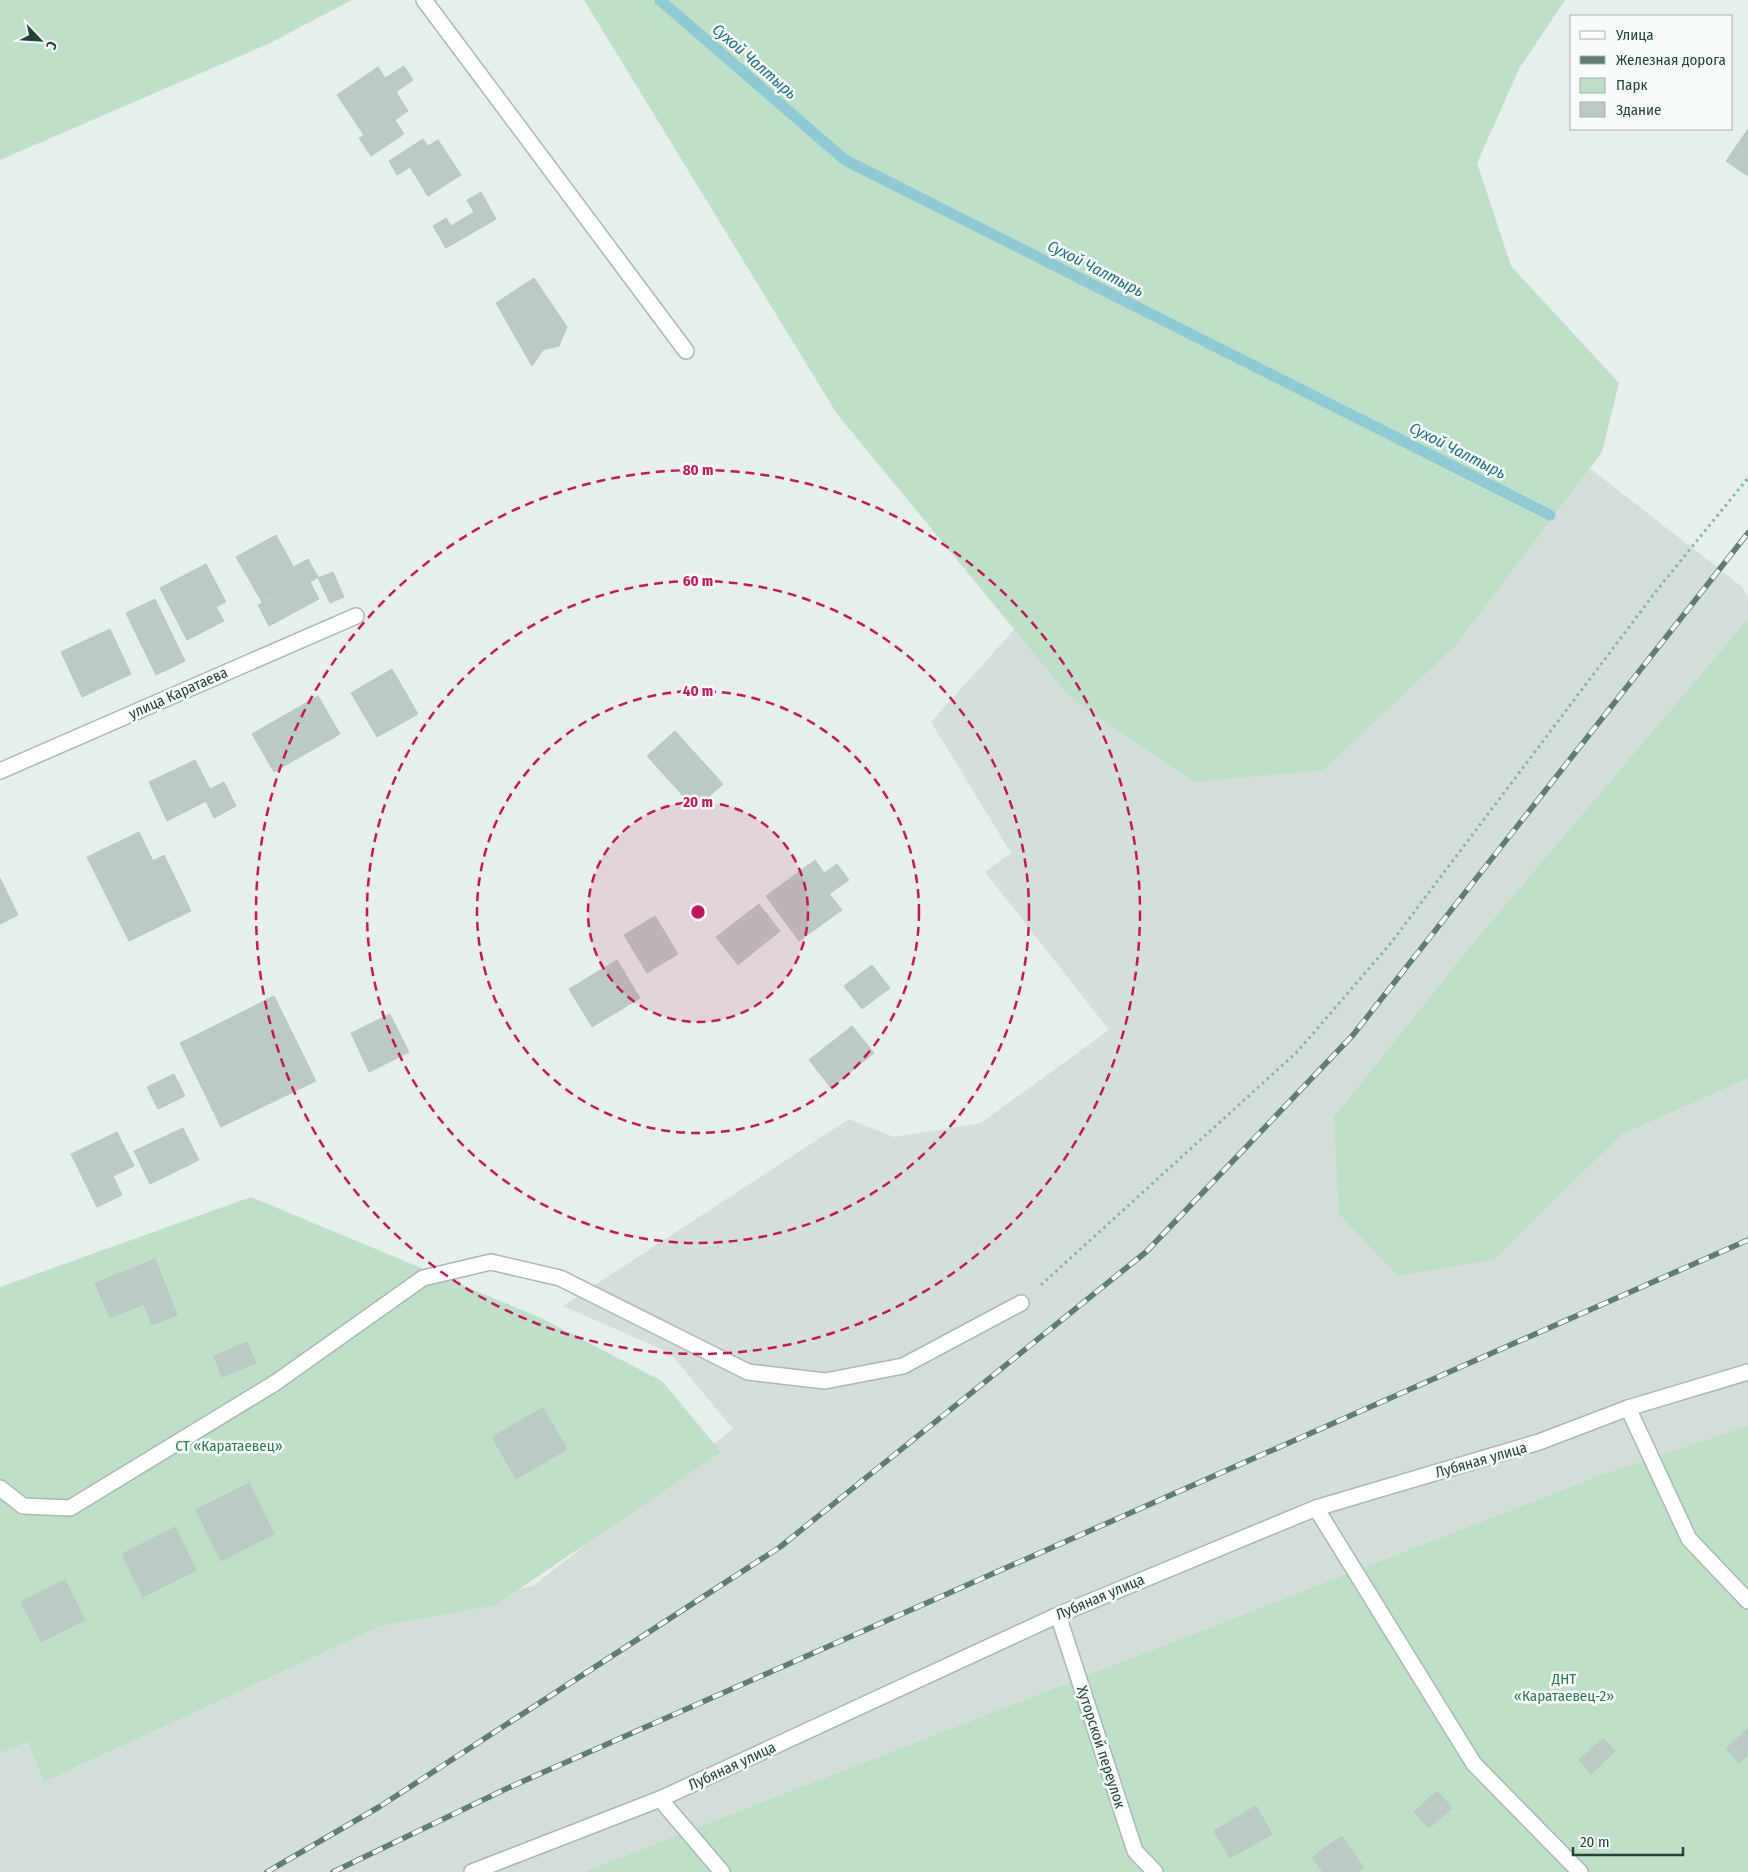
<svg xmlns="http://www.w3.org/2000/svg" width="1748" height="1872" viewBox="0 0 1748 1872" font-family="'Fira Sans Condensed',sans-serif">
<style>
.built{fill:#d4dfda}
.green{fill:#bfe0c8}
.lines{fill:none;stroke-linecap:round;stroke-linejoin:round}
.stream{stroke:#8ec9d4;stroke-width:11}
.building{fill:#bbcac4;stroke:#b8c9c2}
.lane-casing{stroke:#a8b8b2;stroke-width:18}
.street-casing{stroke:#a8b8b2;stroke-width:18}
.path{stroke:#86b3a5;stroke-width:3;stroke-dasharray:2.5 4;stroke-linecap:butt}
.lane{stroke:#fff;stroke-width:15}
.street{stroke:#fff;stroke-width:15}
.rail-casing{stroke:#5f7d75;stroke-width:5.5}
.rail{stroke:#f7fbf9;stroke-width:4;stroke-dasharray:11;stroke-linecap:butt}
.ring{fill:none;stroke:#c2185b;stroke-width:2.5;stroke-dasharray:9 6}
.labels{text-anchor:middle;stroke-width:5;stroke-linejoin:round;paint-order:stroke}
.street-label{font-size:15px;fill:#24423a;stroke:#f7fbf9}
.park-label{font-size:15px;fill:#2d7a4b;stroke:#f7fbf9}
.water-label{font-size:16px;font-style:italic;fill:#1c6f80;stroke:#f7fbf9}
.centre{fill:#c2185b;stroke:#f7fbf9;stroke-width:2.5}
.ring-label{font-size:15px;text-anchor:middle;font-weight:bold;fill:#c2185b;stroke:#f7fbf9;stroke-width:5;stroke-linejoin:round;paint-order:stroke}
</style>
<rect width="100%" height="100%" fill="#e6efeb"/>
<polygon class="built" points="1337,271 1741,586 1748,596 1748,1450 672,1872 0,1872 0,1744 43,1725 75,1768 387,1619 533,1586 733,1429 670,1353 563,1306 849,1119 894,1137 981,1123 1109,1030 985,872 1011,853 931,722"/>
<g class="green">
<polygon points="0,0 352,0 268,44 0,160"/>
<polygon points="584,0 1565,0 1519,69 1477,163 1511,266 1619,383 1602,452 1455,646 1323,770 1194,782 1069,696 837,414"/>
<polygon points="1748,619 1748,1078 1622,1134 1493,1260 1398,1276 1339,1214 1334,1117 1470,947"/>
<polygon points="251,1197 541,1318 662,1381 721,1452 496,1605 380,1626 44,1782 28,1742 0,1753 0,1287"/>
<polygon points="1748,1426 1748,1872 584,1872 1599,1476"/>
</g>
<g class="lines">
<polyline class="stream" points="660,0 845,160 1550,515"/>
</g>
<g class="building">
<polygon points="404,66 413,80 396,92 408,111 395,120 404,134 371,156 359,138 364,135 337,95 378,67 385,78"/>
<polygon points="1748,129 1748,176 1726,161"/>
<polygon points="423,139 428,146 438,140 461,175 428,196 410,167 397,175 389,161"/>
<polygon points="481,192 496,219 446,248 433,226 446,218 451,226 474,212 467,200"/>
<polygon points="534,278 567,327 559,346 543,350 532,366 496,303"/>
<polygon points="276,535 293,566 264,582 272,596 262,602 236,557"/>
<polygon points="308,559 318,577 310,582 319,599 269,626 258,605 273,597 265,582"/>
<polygon points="206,564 226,602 216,607 224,621 187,640 160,588"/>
<polygon points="333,572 344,597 330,603 318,578"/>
<polygon points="155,599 185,661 156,675 126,613"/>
<polygon points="110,629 131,674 82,697 61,652"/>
<polygon points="392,669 418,714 377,737 351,693"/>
<polygon points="318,696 340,734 274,772 252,734"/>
<polygon points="675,731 723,784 695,809 647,756"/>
<polygon points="195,760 210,789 224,782 236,806 214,818 206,801 167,821 149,782"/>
<polygon points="139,832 153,861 164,855 191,911 129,941 87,857"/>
<polygon points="815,860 824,873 837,864 849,880 829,894 842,910 799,941 766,896"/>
<polygon points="0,878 18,915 0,924"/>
<polygon points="759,904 780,931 738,965 716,937"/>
<polygon points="655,916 678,954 647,973 624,935"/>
<polygon points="617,960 640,998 592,1027 569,989"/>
<polygon points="872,965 890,988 862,1009 844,986"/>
<polygon points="274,996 316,1081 221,1127 180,1043"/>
<polygon points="390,1014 409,1052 369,1072 351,1033"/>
<polygon points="852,1026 874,1053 831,1088 809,1060"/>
<polygon points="174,1074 185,1096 158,1109 147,1087"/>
<polygon points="183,1128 199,1160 150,1184 134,1151"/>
<polygon points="117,1132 134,1166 113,1176 122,1195 97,1207 71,1154"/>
<polygon points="155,1259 177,1315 152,1325 144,1304 110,1318 95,1283"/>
<polygon points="247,1342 256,1363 222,1377 214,1356"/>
<polygon points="543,1408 567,1449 516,1479 492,1437"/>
<polygon points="249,1483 274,1534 221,1561 196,1510"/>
<polygon points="175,1527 196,1570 143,1597 122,1554"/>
<polygon points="65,1580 85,1620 41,1642 21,1602"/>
<polygon points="1748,1728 1748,1755 1739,1763 1726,1749"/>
<polygon points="1603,1738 1615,1751 1591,1774 1579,1760"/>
<polygon points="1437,1791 1452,1808 1429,1828 1414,1812"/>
<polygon points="1256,1806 1272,1834 1230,1858 1214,1831"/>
<polygon points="1342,1836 1364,1868 1359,1872 1323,1872 1312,1857"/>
</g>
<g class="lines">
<defs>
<g id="lane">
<polyline points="1628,1408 1689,1539 1748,1601"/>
<polyline points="1316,1508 1474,1764 1580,1872"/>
<polyline points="1058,1615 1135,1851 1155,1872"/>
</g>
<g id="street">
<polyline points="424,0 686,351"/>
<polyline points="0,771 356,616"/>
<polyline points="0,1488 23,1506 70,1508 275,1383 423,1278 491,1262 560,1278 748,1372 825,1381 903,1366 1021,1303"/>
<polyline points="660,1799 722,1872"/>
<polyline points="472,1872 660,1799 1058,1615 1316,1508 1539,1442 1628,1408 1748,1372"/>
</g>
</defs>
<use href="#lane" class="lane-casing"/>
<use href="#street" class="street-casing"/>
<polyline class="path" points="1041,1285 1298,1051 1390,944 1657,590 1748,478"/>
<use href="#lane" class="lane"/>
<use href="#street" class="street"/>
<defs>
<g id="rail">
<polyline points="267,1872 379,1807 780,1547 1146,1252 1353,1035 1748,533"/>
<polyline points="333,1872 510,1787 1748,1240"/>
</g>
</defs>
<use href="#rail" class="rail-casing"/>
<use href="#rail" class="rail"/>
</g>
<circle cx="698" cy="912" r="110" fill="#c2185b" fill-opacity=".12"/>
<g class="ring">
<circle cx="698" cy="912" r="110"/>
<circle cx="698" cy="912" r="221"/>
<circle cx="698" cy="912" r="331"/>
<circle cx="698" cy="912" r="442"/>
</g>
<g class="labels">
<g class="street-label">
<text transform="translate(178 693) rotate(-24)" y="5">улица Каратаева</text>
<text transform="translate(1481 1460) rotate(-16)" y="5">Лубяная улица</text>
<text transform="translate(1100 1597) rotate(-23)" y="5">Лубяная улица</text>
<text transform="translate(1101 1747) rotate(72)" y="5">Хуторской переулок</text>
<text transform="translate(732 1766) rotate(-25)" y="5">Лубяная улица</text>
</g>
<g class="park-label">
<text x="229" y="1451">СТ «Каратаевец»</text>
<text x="1564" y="1684">ДНТ<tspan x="1564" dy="17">«Каратаевец-2»</tspan></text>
</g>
<g class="water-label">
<text transform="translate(755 61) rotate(41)" y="6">Сухой Чалтырь</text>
<text transform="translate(1096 268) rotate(27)" y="6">Сухой Чалтырь</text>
<text transform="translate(1458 450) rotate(27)" y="6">Сухой Чалтырь</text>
</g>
</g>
<circle cx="698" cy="912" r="8" class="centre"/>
<g class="ring-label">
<text x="698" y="475">80 m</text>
<text x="698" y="586">60 m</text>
<text x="698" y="696">40 m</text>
<text x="698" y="807">20 m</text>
</g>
<rect x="1570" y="15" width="162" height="115" fill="#f7fbf9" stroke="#a3b1ad"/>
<rect x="1580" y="31" width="25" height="8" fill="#ffffff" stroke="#a3b1ad"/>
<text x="1616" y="40" font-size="15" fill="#24423a">Улица</text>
<rect x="1580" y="56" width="25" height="8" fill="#5f7d75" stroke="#a3b1ad"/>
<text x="1616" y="65" font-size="15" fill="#24423a">Железная дорога</text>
<rect x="1580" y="78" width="25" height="15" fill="#bfe0c8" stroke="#a3b1ad"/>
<text x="1616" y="90" font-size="15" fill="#24423a">Парк</text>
<rect x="1580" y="102" width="25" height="15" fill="#bbcac4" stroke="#a3b1ad"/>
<text x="1616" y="115" font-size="15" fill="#24423a">Здание</text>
<g transform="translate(40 40) rotate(115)" stroke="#f7fbf9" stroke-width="4" paint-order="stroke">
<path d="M0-4L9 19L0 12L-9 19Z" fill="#24423a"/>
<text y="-8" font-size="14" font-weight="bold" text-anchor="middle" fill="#24423a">С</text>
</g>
<path d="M1573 1847v8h110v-8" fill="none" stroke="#24423a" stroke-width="2.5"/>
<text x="1580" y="1847" font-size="15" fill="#24423a" stroke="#f7fbf9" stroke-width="4" paint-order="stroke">20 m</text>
</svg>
